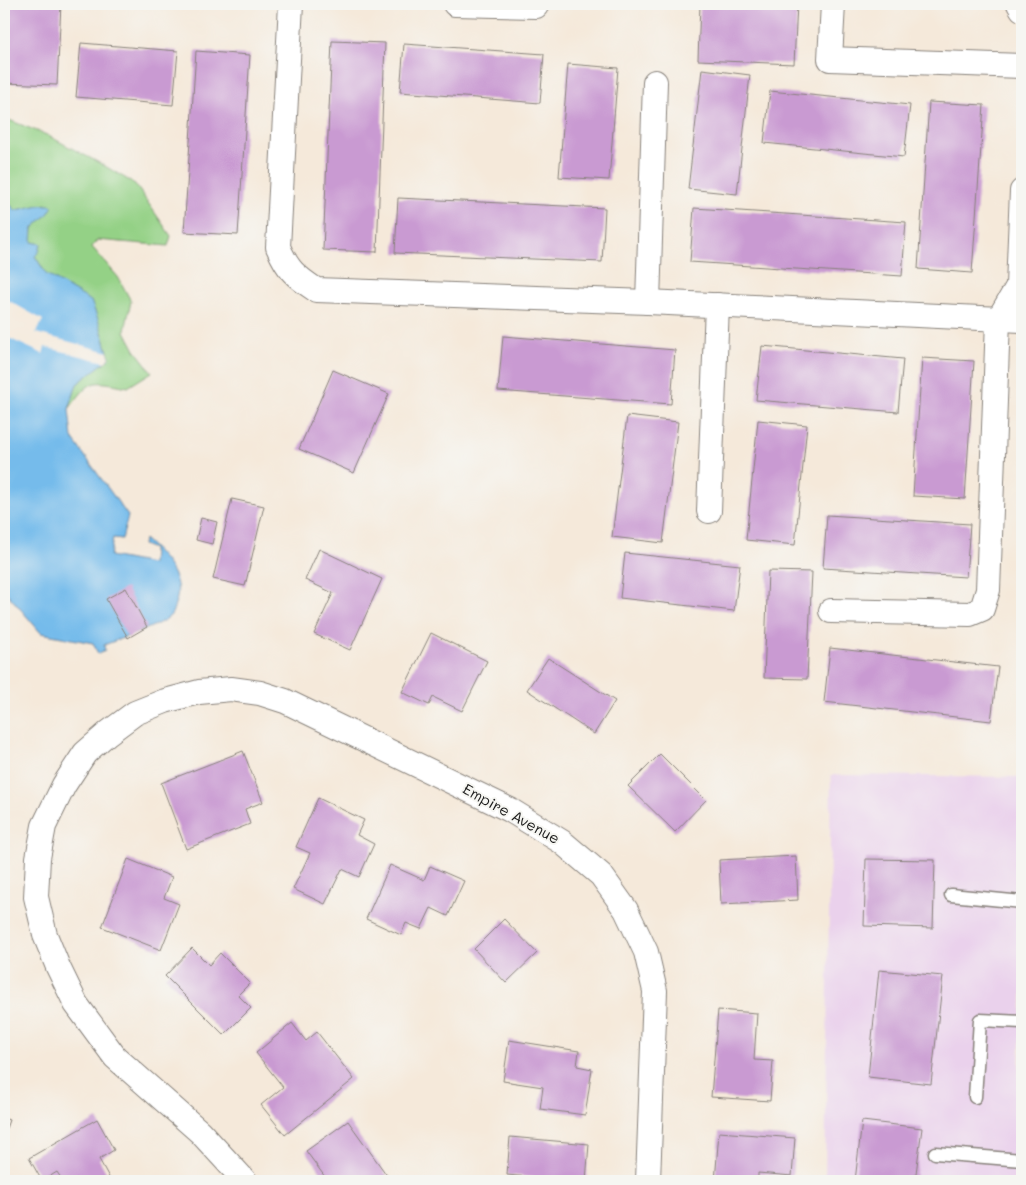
<svg xmlns="http://www.w3.org/2000/svg" width="1026" height="1185" viewBox="0 0 1026 1185" font-family="Mali,sans-serif">
<style>
.built{fill:#ead1ec}
.green{fill:#94d186;stroke:#587651}
.water{fill:#74bbeb;stroke:#486c84}
.pier{fill:#f5e9da}
.building{fill:#c99ad2}
.lines{fill:none;stroke-linecap:round;stroke-linejoin:round}
.lane-casing{stroke:#88827b;stroke-width:15}
.street-casing{stroke:#88827b;stroke-width:26}
.lane{stroke:#fff;stroke-width:12}
.street{stroke:#fff;stroke-width:24}
.labels{text-anchor:middle;stroke-width:4;stroke-linejoin:round;paint-order:stroke}
.street-label{font-size:15px;fill:#1c1c1c;stroke:#f6f6f2}
</style>
<rect width="100%" height="100%" fill="#f6f6f2"/>
<filter id="ink" filterUnits="userSpaceOnUse"><feTurbulence type="fractalNoise" baseFrequency=".02" numOctaves="2"/><feDisplacementMap in="SourceGraphic" scale="10" xChannelSelector="R" yChannelSelector="G"/><feConvolveMatrix kernelMatrix="1 2 1 2 8 2 1 2 1" color-interpolation-filters="sRGB"/></filter>
<filter id="wash" filterUnits="userSpaceOnUse"><feTurbulence type="fractalNoise" baseFrequency=".0096" numOctaves="4" result="noise"/><feDisplacementMap in="SourceGraphic" scale="20" xChannelSelector="R" yChannelSelector="G"/><feGaussianBlur stdDeviation="1.12" result="paint"/><feColorMatrix in="noise" values="0 0 0 0 0 0 0 0 0 0 0 0 0 0 0 0 0 1.4 0 .05"/><feComposite in="paint" operator="in"/></filter>
<g filter="url(#wash)">
<rect width="100%" height="100%" fill="#f5e9da"/>
<polygon class="built" points="831,775 1022,777 1022,1001 1014,1181 825,1181"/>
<path class="green" d="M 4,118 L 47,135 L 105,166 L 135,184 L 171,236 L 168,246 L 97,240 L 92,247 L 118,277 L 131,301 L 125,331 L 135,350 L 152,372 L 128,387 C 91,380 92,378 69,409 L 77,384 L 110,358 L 98,319 L 91,302 L 46,274 L 35,256 L 41,244 L 32,242 L 33,228 L 48,214 L 46,204 L 29,208 L 15,210 L 4,198 L 4,180 L 9,170 L 4,165 Z"/>
<path class="water" d="M 4,193 L 4,198 L 15,210 C 27,209 41,202 53,206 L 48,214 L 33,228 L 32,242 L 41,244 L 39,252 L 35,256 L 46,274 L 91,301 L 98,319 L 108,352 L 110,358 L 77,384 L 69,409 L 72,438 L 128,516 L 122,539 L 113,538 L 110,556 L 152,564 L 153,549 L 143,545 L 144,539 C 161,554 186,579 175,604 C 174,607 173,612 171,615 C 161,626 119,639 104,645 L 105,651 L 98,654 L 93,643 L 41,633 L 4,590 Z"/>
<polygon class="pier" points="4,298 43,320 36,333 108,352 110,358 105,362 45,347 43,354 4,336"/>
<g id="blocks">
<g class="building">
<polygon points="9,4 61,4 57,85 4,83"/>
<polygon points="700,4 797,4 794,64 698,60"/>
<polygon points="332,41 385,43 377,252 323,250"/>
<polygon points="81,43 178,51 173,105 76,97"/>
<polygon points="404,44 544,54 540,103 400,92"/>
<polygon points="196,51 250,55 238,235 184,232"/>
<polygon points="568,64 618,68 609,180 559,177"/>
<polygon points="702,69 750,75 737,194 688,189"/>
<polygon points="770,91 910,105 904,157 764,143"/>
<polygon points="929,102 984,105 972,273 918,269"/>
<polygon points="398,198 605,208 602,262 395,253"/>
<polygon points="694,208 906,222 902,276 690,262"/>
<polygon points="503,336 675,350 671,404 498,391"/>
<polygon points="762,346 903,359 898,412 756,400"/>
<polygon points="922,358 974,361 965,499 913,496"/>
<polygon points="333,370 389,394 354,473 299,449"/>
<polygon points="627,416 678,422 663,543 612,537"/>
<polygon points="758,420 807,425 795,545 746,540"/>
<polygon points="232,499 264,506 245,586 213,579"/>
<polygon points="827,515 970,524 966,577 823,568"/>
<polygon points="201,518 217,522 212,544 196,540"/>
<polygon points="319,549 382,579 350,650 314,634 333,593 305,580"/>
<polygon points="625,553 740,565 734,611 620,598"/>
<polygon points="768,571 812,572 807,679 764,678"/>
<polygon points="126,588 147,627 128,638 106,599"/>
<polygon points="431,633 487,661 462,711 433,697 429,705 402,692"/>
<polygon points="830,648 998,667 991,721 824,702"/>
<polygon points="548,658 615,701 594,734 527,690"/>
<polygon points="243,751 263,802 245,809 250,824 186,849 161,783"/>
<polygon points="660,754 706,800 675,832 628,786"/>
<polygon points="318,798 364,820 357,835 374,844 359,877 342,869 325,904 293,889 310,853 296,847"/>
<polygon points="796,856 798,900 721,904 719,860"/>
<polygon points="128,859 172,877 164,898 179,904 161,950 102,927"/>
<polygon points="866,859 935,860 933,928 864,926"/>
<polygon points="390,865 424,880 430,866 464,881 448,916 431,908 421,929 406,923 401,935 366,919"/>
<polygon points="504,919 537,953 506,983 474,949"/>
<polygon points="192,948 209,965 220,953 250,983 238,995 251,1008 224,1035 165,976"/>
<polygon points="879,970 943,976 931,1084 868,1077"/>
<polygon points="718,1010 757,1013 754,1060 773,1061 770,1101 711,1097"/>
<polygon points="292,1023 306,1041 317,1032 354,1079 285,1135 261,1105 283,1087 256,1053"/>
<polygon points="509,1040 579,1051 577,1066 592,1069 585,1115 540,1109 543,1087 503,1081"/>
<polygon points="4,1118 9,1120 4,1134"/>
<polygon points="97,1119 114,1150 99,1159 111,1181 63,1181 57,1172 42,1181 29,1158"/>
<polygon points="348,1121 391,1181 328,1181 306,1151"/>
<polygon points="862,1121 922,1128 915,1181 855,1181"/>
<polygon points="719,1132 795,1138 792,1176 758,1173 758,1181 715,1181"/>
<polygon points="510,1137 589,1144 586,1181 538,1181 539,1178 507,1175"/>
</g>
</g>
</g>
<g filter="url(#ink)">
<use href="#blocks" fill-opacity="0" stroke="#88827b" stroke-width="1"/>
<g class="lines">
<defs>
<g id="lane">
<polyline points="951,895 1022,902"/>
<polyline points="975,1097 980,1020 1022,1022"/>
<polyline points="935,1153 1022,1160"/>
</g>
<g id="street">
<path d="M 291,4 L 278,247 C 288,270 295,276 316,290 L 648,302 L 1022,320"/>
<polyline points="455,4 536,6"/>
<polyline points="833,4 830,59 1022,66"/>
<polyline points="1019,4 1022,9"/>
<polyline points="648,302 655,82"/>
<polyline points="709,511 717,305"/>
<polyline points="831,611 970,614 982,609 988,590 998,320 1018,286 1022,191"/>
<polyline points="245,1181 200,1132 115,1057 76,1004 58,967 45,935 36,897 38,858 44,826 64,785 85,753 108,733 135,713 165,701 199,692 231,689 260,693 285,701 510,810 562,842 601,875 626,910 646,952 655,991 648,1181"/>
</g>
</defs>
<use href="#lane" class="lane-casing"/>
<use href="#street" class="street-casing"/>
<use href="#lane" class="lane"/>
<use href="#street" class="street"/>
</g>
</g>
<g class="labels">
<g class="street-label">
<text transform="translate(511 814) rotate(29)" y="5">Empire Avenue</text>
</g>
</g>
<rect width="1026" height="1185" fill="none" stroke="#f6f6f2" stroke-width="20"/>
</svg>
